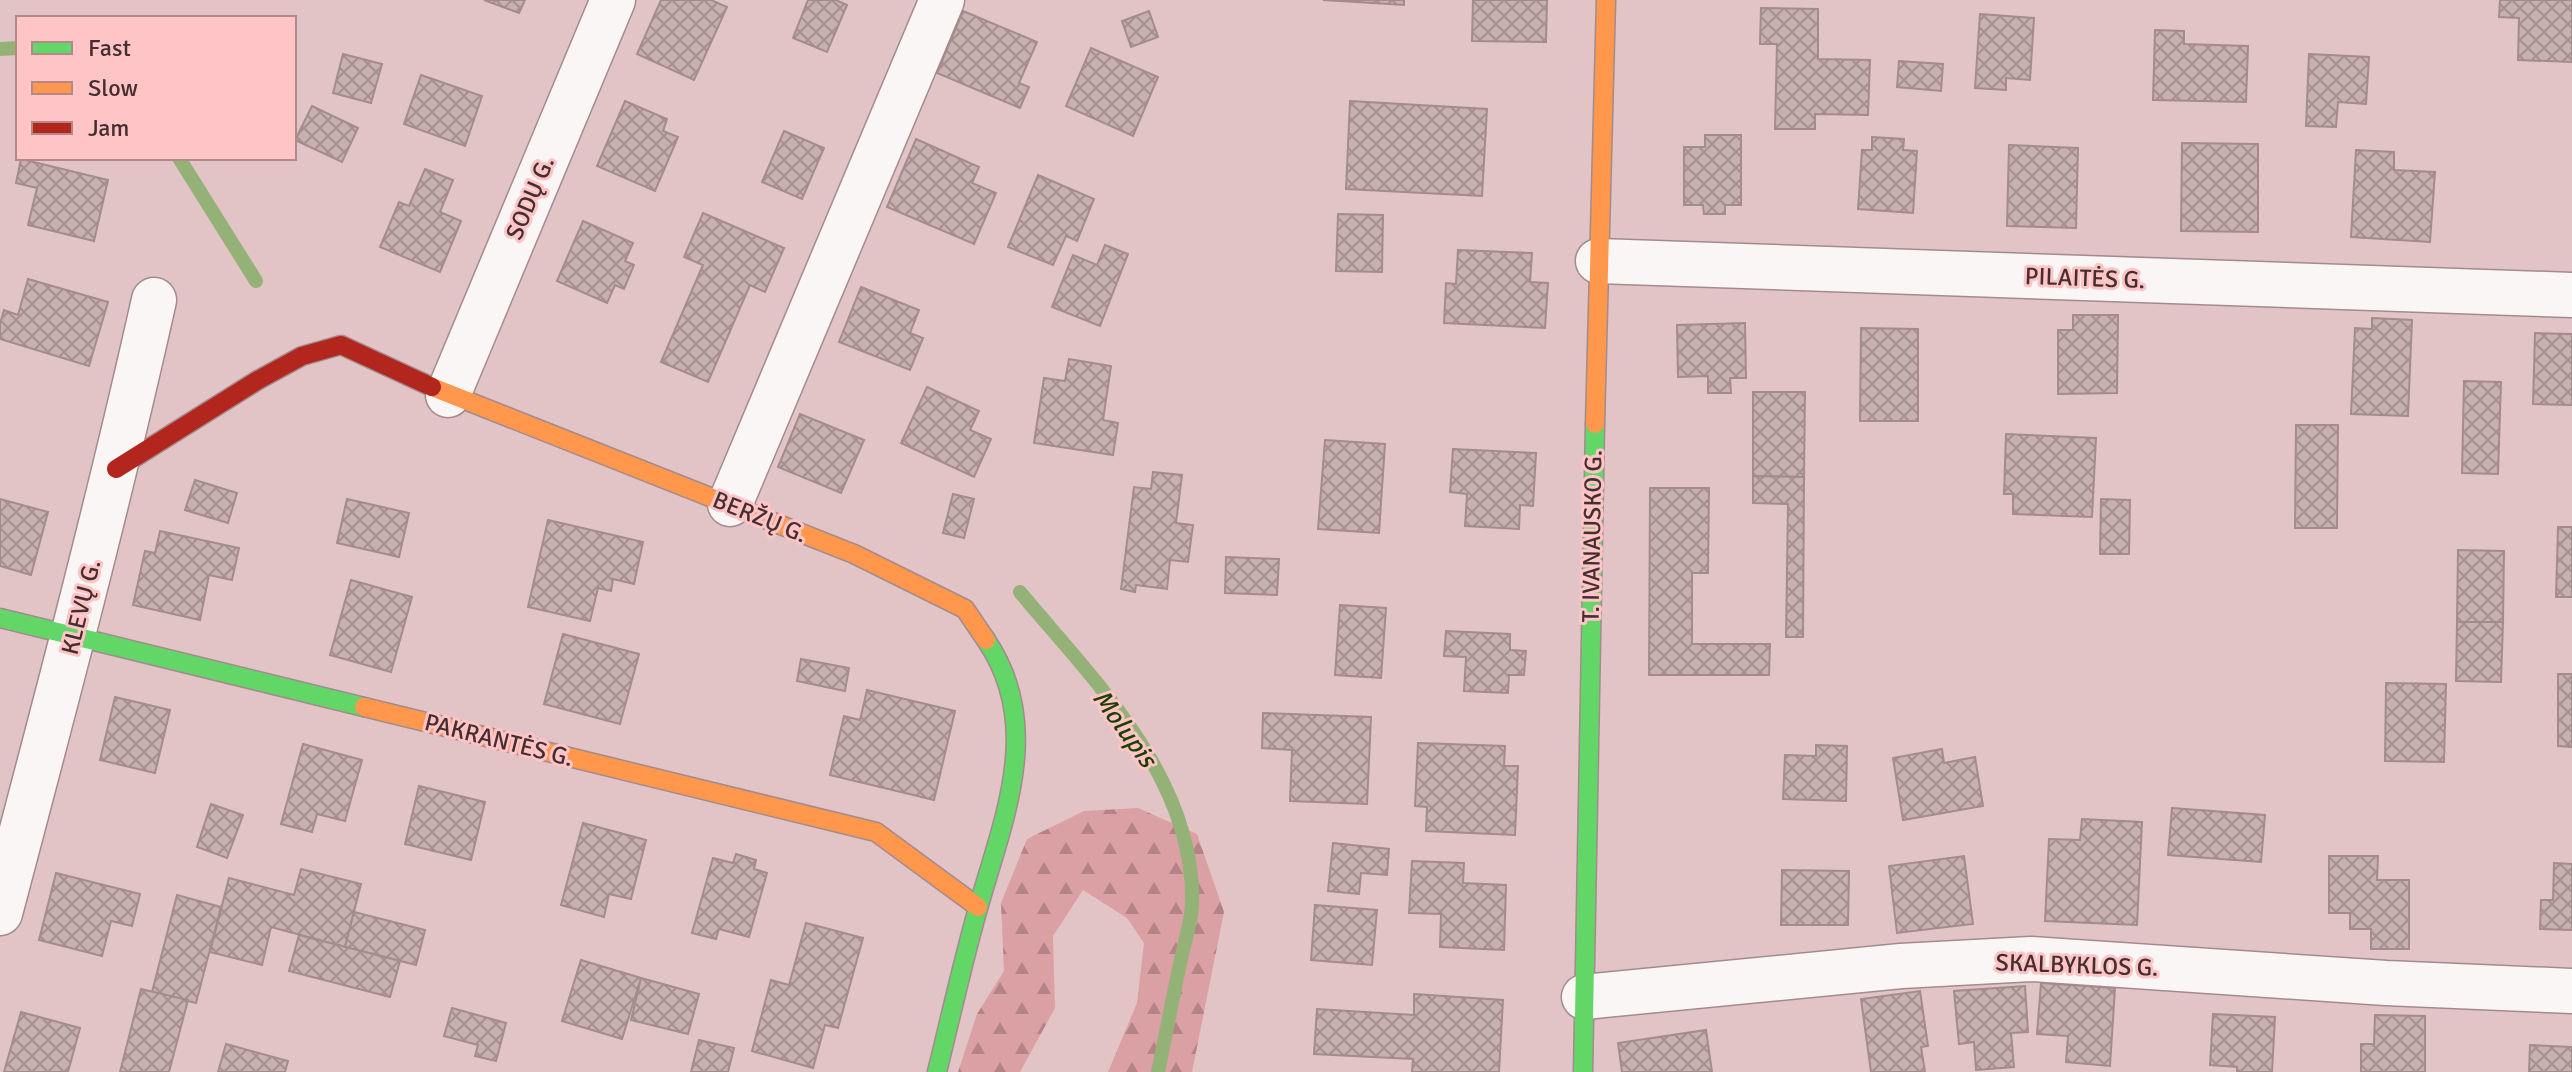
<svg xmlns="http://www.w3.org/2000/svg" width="2572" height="1072" viewBox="0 0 2572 1072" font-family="Signika,sans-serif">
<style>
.forest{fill:url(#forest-firs)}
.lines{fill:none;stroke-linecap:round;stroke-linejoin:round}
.stream{stroke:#94b278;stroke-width:14}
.building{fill:url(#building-cross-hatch);stroke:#a38c8b;stroke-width:2}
.street-casing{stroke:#a38b8d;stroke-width:47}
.fast-casing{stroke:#a38b8d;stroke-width:21}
.slow-casing{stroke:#a38b8d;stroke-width:21}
.jam-casing{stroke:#a38b8d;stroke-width:21}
.street{stroke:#fbf6f6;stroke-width:44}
.fast{stroke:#63d668;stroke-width:18}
.slow{stroke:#ff974d;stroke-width:18}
.jam{stroke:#b3261e;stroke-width:18}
.labels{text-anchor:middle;stroke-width:6;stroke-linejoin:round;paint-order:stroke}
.street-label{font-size:24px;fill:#452e2f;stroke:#fec4c6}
.water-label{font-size:26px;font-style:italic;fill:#1b3f01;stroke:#fec4c6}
</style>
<defs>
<pattern id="forest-firs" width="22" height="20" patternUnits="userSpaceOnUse" patternTransform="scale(2)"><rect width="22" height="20" fill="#dba0a4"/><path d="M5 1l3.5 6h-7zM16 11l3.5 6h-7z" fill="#b38386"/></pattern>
<pattern id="building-cross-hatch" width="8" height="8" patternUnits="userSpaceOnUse" patternTransform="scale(2)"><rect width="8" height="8" fill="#c8b0ae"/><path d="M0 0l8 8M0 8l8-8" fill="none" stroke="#a4908e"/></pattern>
</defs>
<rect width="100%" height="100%" fill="#e3c4c6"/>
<polygon class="forest" points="1138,808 1197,834 1224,912 1192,1072 1108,1072 1137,1003 1144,943 1127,918 1083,890 1053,936 1055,1008 1020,1072 958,1072 977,1014 1004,971 1001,903 1027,839 1084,811"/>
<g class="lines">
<g class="stream">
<polyline points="0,49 18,48"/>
<polyline points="179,158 256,281"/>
<path d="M 1020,592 C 1094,681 1196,779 1192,905 C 1191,922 1185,941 1181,959 C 1173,996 1166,1034 1158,1072"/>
</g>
</g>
<g class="building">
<polygon points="484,0 525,0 519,13"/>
<polygon points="661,0 711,0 727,7 694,80 637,54"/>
<polygon points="808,0 836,0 847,5 827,52 793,38"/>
<polygon points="1323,0 1404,0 1404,5"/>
<polygon points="1473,0 1547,0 1546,42 1472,41"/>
<polygon points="2500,0 2572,0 2572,62 2518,60 2519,18 2499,17"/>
<polygon points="1761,8 1818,9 1818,59 1870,60 1868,115 1815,114 1815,129 1775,129 1777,44 1760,44"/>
<polygon points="963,11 1037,42 1019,83 1029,87 1020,108 937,73"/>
<polygon points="1149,11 1158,37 1131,47 1122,21"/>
<polygon points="1980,14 2034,18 2030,80 2006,78 2006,90 1975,88"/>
<polygon points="2155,30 2184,31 2184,44 2248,46 2246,102 2153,100"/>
<polygon points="1091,48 1158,77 1133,136 1066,106"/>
<polygon points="343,54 382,64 371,103 333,93"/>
<polygon points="2309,54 2369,57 2366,104 2338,102 2336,127 2306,126"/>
<polygon points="1899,61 1943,64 1941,91 1897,87"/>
<polygon points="421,75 482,96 465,146 404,124"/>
<polygon points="625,101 667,119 663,131 678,137 655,191 597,166"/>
<polygon points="1350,101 1487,109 1482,196 1346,189"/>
<polygon points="312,106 358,128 342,162 295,140"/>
<polygon points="784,131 824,148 802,199 762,182"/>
<polygon points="1705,135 1741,135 1741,205 1725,205 1725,214 1704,214 1703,205 1684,205 1684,147 1705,147"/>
<polygon points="1872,137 1904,139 1903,150 1917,151 1913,213 1858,209 1862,150 1872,150"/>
<polygon points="916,139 979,167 972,183 996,193 974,244 887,207"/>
<polygon points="2182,143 2258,144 2258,232 2181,231"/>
<polygon points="2009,145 2078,148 2076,228 2007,226"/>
<polygon points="2356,150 2394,152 2394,170 2435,172 2430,242 2351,237"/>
<polygon points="21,159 108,180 94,241 28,225 37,188 16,183"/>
<polygon points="425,169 453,180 440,212 461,221 440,272 380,247 399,202 409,206"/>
<polygon points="1038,175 1094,199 1077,241 1066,236 1053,265 1008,247"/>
<polygon points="703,213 784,248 765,292 750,285 708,382 661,362 703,265 684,257"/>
<polygon points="1338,214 1383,215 1382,272 1336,271"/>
<polygon points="583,221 633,243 625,261 634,265 624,289 615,285 607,303 557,281"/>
<polygon points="1105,245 1128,254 1100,326 1052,307 1073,255 1097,265"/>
<polygon points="1458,250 1532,253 1530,282 1548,283 1545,328 1444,323 1446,283 1456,284"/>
<polygon points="28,279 108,302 89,366 0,339 0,324 4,310 18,315"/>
<polygon points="861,287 919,310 910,333 923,338 910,370 839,342"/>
<polygon points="2073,315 2118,315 2117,393 2058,394 2058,330 2073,330"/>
<polygon points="2372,318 2412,320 2408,416 2351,414 2355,328 2372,329"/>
<polygon points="1745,323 1746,378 1730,378 1731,393 1708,393 1708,376 1678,377 1677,325"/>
<polygon points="1861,328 1918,329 1918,421 1860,421"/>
<polygon points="2535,333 2572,334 2572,405 2533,404"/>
<polygon points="1069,359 1111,366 1103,420 1118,423 1113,455 1034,443 1044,378 1065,381"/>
<polygon points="2464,381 2501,382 2498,474 2462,473"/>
<polygon points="927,387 979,411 970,430 991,439 974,477 901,443"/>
<polygon points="1753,392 1805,392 1804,477 1753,476"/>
<polygon points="800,414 864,440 841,493 778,467"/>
<polygon points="2296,425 2338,425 2337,528 2295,528"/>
<polygon points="2006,434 2096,438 2092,517 2013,514 2013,494 2004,494"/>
<polygon points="1325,440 1385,444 1379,533 1318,529"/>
<polygon points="1453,449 1536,453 1533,506 1520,505 1519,529 1465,526 1467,494 1450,492"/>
<polygon points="1153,472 1182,475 1176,523 1193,525 1188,562 1170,560 1167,589 1136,585 1135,592 1121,589 1134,487 1151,489"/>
<polygon points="1753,476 1804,477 1803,637 1786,637 1788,504 1753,503"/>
<polygon points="195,480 237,493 228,523 185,510"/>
<polygon points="1650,488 1709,488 1708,573 1692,573 1692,644 1770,644 1769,675 1649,675"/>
<polygon points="953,494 974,499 964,538 943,533"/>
<polygon points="0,499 48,512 31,575 0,566"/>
<polygon points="347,499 409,513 399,557 337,543"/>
<polygon points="2101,499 2130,500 2129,554 2100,554"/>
<polygon points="548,520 643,542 634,584 613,579 611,591 598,588 590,621 528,607"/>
<polygon points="2558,527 2572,527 2572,597 2556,597"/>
<polygon points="160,531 239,548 232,580 209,575 200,620 133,605 145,551 155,553"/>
<polygon points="2458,550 2504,551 2503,622 2457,622"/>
<polygon points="1226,557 1279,559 1277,595 1225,593"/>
<polygon points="351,580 412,597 391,672 330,655"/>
<polygon points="1340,605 1386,608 1381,678 1335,675"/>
<polygon points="2457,622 2503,622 2501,682 2456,681"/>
<polygon points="1446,631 1510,634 1510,650 1526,651 1524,675 1509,675 1508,693 1464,691 1466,657 1444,656"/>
<polygon points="563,634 639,654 620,724 544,704"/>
<polygon points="801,659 849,668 845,691 797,681"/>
<polygon points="2558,674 2572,674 2572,747 2558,746"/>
<polygon points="2386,683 2446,684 2444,762 2385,761"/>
<polygon points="867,690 955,711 934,800 830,775 844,716 860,720"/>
<polygon points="115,697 170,710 155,773 100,760"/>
<polygon points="1263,713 1371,717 1367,804 1290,801 1292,750 1262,748"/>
<polygon points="1418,743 1505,746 1504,766 1518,766 1515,835 1426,831 1427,807 1415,806"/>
<polygon points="303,744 362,760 345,821 317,814 312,832 281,824"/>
<polygon points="1816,745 1847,746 1846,801 1783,799 1785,755 1816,756"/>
<polygon points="1942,749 1944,763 1975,757 1983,806 1903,820 1893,758"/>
<polygon points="419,786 485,802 471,860 405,844"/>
<polygon points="211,804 243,815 227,858 197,847"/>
<polygon points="2172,808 2265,815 2261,862 2168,855"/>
<polygon points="2082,819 2142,822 2137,925 2045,921 2049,839 2080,840"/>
<polygon points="583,823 646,840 631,899 609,894 604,917 561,905"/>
<polygon points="1333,843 1389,849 1387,875 1361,873 1359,894 1328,891"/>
<polygon points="736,854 756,860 754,869 767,873 749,937 719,929 716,939 692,933 713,858 733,863"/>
<polygon points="1964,856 1973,924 1897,933 1889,866"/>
<polygon points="2329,856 2378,856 2377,880 2409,880 2409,949 2371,949 2371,929 2350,929 2350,913 2329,913"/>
<polygon points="1412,861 1464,863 1463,883 1506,885 1504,950 1440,947 1441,914 1409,913"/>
<polygon points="2554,863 2572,864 2572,930 2540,929 2541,900 2553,900"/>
<polygon points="301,869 361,884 345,947 271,927 262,965 210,952 229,878 294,895"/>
<polygon points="1782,870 1849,871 1848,925 1781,925"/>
<polygon points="56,873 140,894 132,926 111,921 102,956 39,940"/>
<polygon points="177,895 221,907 196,1003 152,992"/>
<polygon points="1315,905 1377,910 1372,965 1311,960"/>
<polygon points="354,912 425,930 416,965 345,947"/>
<polygon points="806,923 863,938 838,1028 825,1025 813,1068 752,1051 771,980 789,985"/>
<polygon points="299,935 400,961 390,997 289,971"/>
<polygon points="581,960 641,978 622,1039 562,1021"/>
<polygon points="641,978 699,994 688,1034 631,1020"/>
<polygon points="2041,983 2115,988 2110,1066 2066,1062 2068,1036 2037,1034"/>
<polygon points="2025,986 2028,1032 2011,1033 2014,1067 1976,1070 1974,1042 1959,1044 1954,991"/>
<polygon points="141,989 188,1000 169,1072 120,1072"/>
<polygon points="1920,991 1928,1046 1921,1047 1925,1072 1871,1072 1861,999"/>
<polygon points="1414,994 1503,1000 1499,1072 1412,1072 1413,1059 1314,1054 1317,1009 1414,1015"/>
<polygon points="452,1008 506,1023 496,1061 475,1056 478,1045 444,1036"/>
<polygon points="21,1012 80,1028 68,1072 4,1072"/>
<polygon points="2213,1014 2275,1017 2272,1072 2237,1072 2237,1067 2210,1065"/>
<polygon points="2375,1015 2425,1016 2425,1072 2361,1072 2361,1044 2374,1044"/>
<polygon points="1706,1030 1712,1072 1622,1072 1618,1043"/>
<polygon points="699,1040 734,1048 728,1072 691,1072"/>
<polygon points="226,1044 288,1061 285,1072 218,1072"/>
<polygon points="2530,1045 2572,1047 2572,1072 2529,1072"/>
</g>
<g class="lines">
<defs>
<g id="street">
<polyline points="1598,261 2572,295"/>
<polyline points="448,395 613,0"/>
<polyline points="730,504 942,0"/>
<path d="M 0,913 C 54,709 108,506 154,300"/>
<polyline points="1584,997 1901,966 2031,959 2386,983 2572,991"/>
</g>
<g id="fast">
<polyline points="0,618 364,707"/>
<path d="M 937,1072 C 951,1016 963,960 979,905 C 1004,817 1044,725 986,640"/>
<polyline points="1583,1072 1595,424"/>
</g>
<g id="slow">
<polyline points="432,387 854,554 965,609 986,640"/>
<polyline points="1595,424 1606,0"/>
<polyline points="364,707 876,832 978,907"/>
</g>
<polyline id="jam" points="116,469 258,380 302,356 341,345 432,387"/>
</defs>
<use href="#street" class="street-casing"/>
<use href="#fast" class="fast-casing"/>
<use href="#slow" class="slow-casing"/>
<use href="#jam" class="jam-casing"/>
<use href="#street" class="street"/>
<use href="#fast" class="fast"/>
<use href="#slow" class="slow"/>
<use href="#jam" class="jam"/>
</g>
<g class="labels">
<g class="street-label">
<text transform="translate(530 198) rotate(-67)" y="8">SODŲ G.</text>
<text transform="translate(2085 278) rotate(2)" y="8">PILAITĖS G.</text>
<text transform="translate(760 517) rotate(22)" y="8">BERŽŲ G.</text>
<text transform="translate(1592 536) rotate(-89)" y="8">T. IVANAUSKO G.</text>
<text transform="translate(81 607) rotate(-76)" y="8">KLEVŲ G.</text>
<text transform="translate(499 740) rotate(14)" y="8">PAKRANTĖS G.</text>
<text transform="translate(2077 965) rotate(2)" y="8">SKALBYKLOS G.</text>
</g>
<g class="water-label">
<text transform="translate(1125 728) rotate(54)" y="9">Molupis</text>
</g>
</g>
<rect x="16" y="16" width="280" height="144" fill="#fec4c6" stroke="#b4888a" stroke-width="2"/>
<rect x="32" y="42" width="40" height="12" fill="#63d668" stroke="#b4888a" stroke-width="2"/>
<text x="88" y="56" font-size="24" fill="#452e2f">Fast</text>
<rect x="32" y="82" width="40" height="12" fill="#ff974d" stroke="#b4888a" stroke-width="2"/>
<text x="88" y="96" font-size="24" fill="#452e2f">Slow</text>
<rect x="32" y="122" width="40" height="12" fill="#b3261e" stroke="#b4888a" stroke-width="2"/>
<text x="88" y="136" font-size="24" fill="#452e2f">Jam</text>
</svg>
